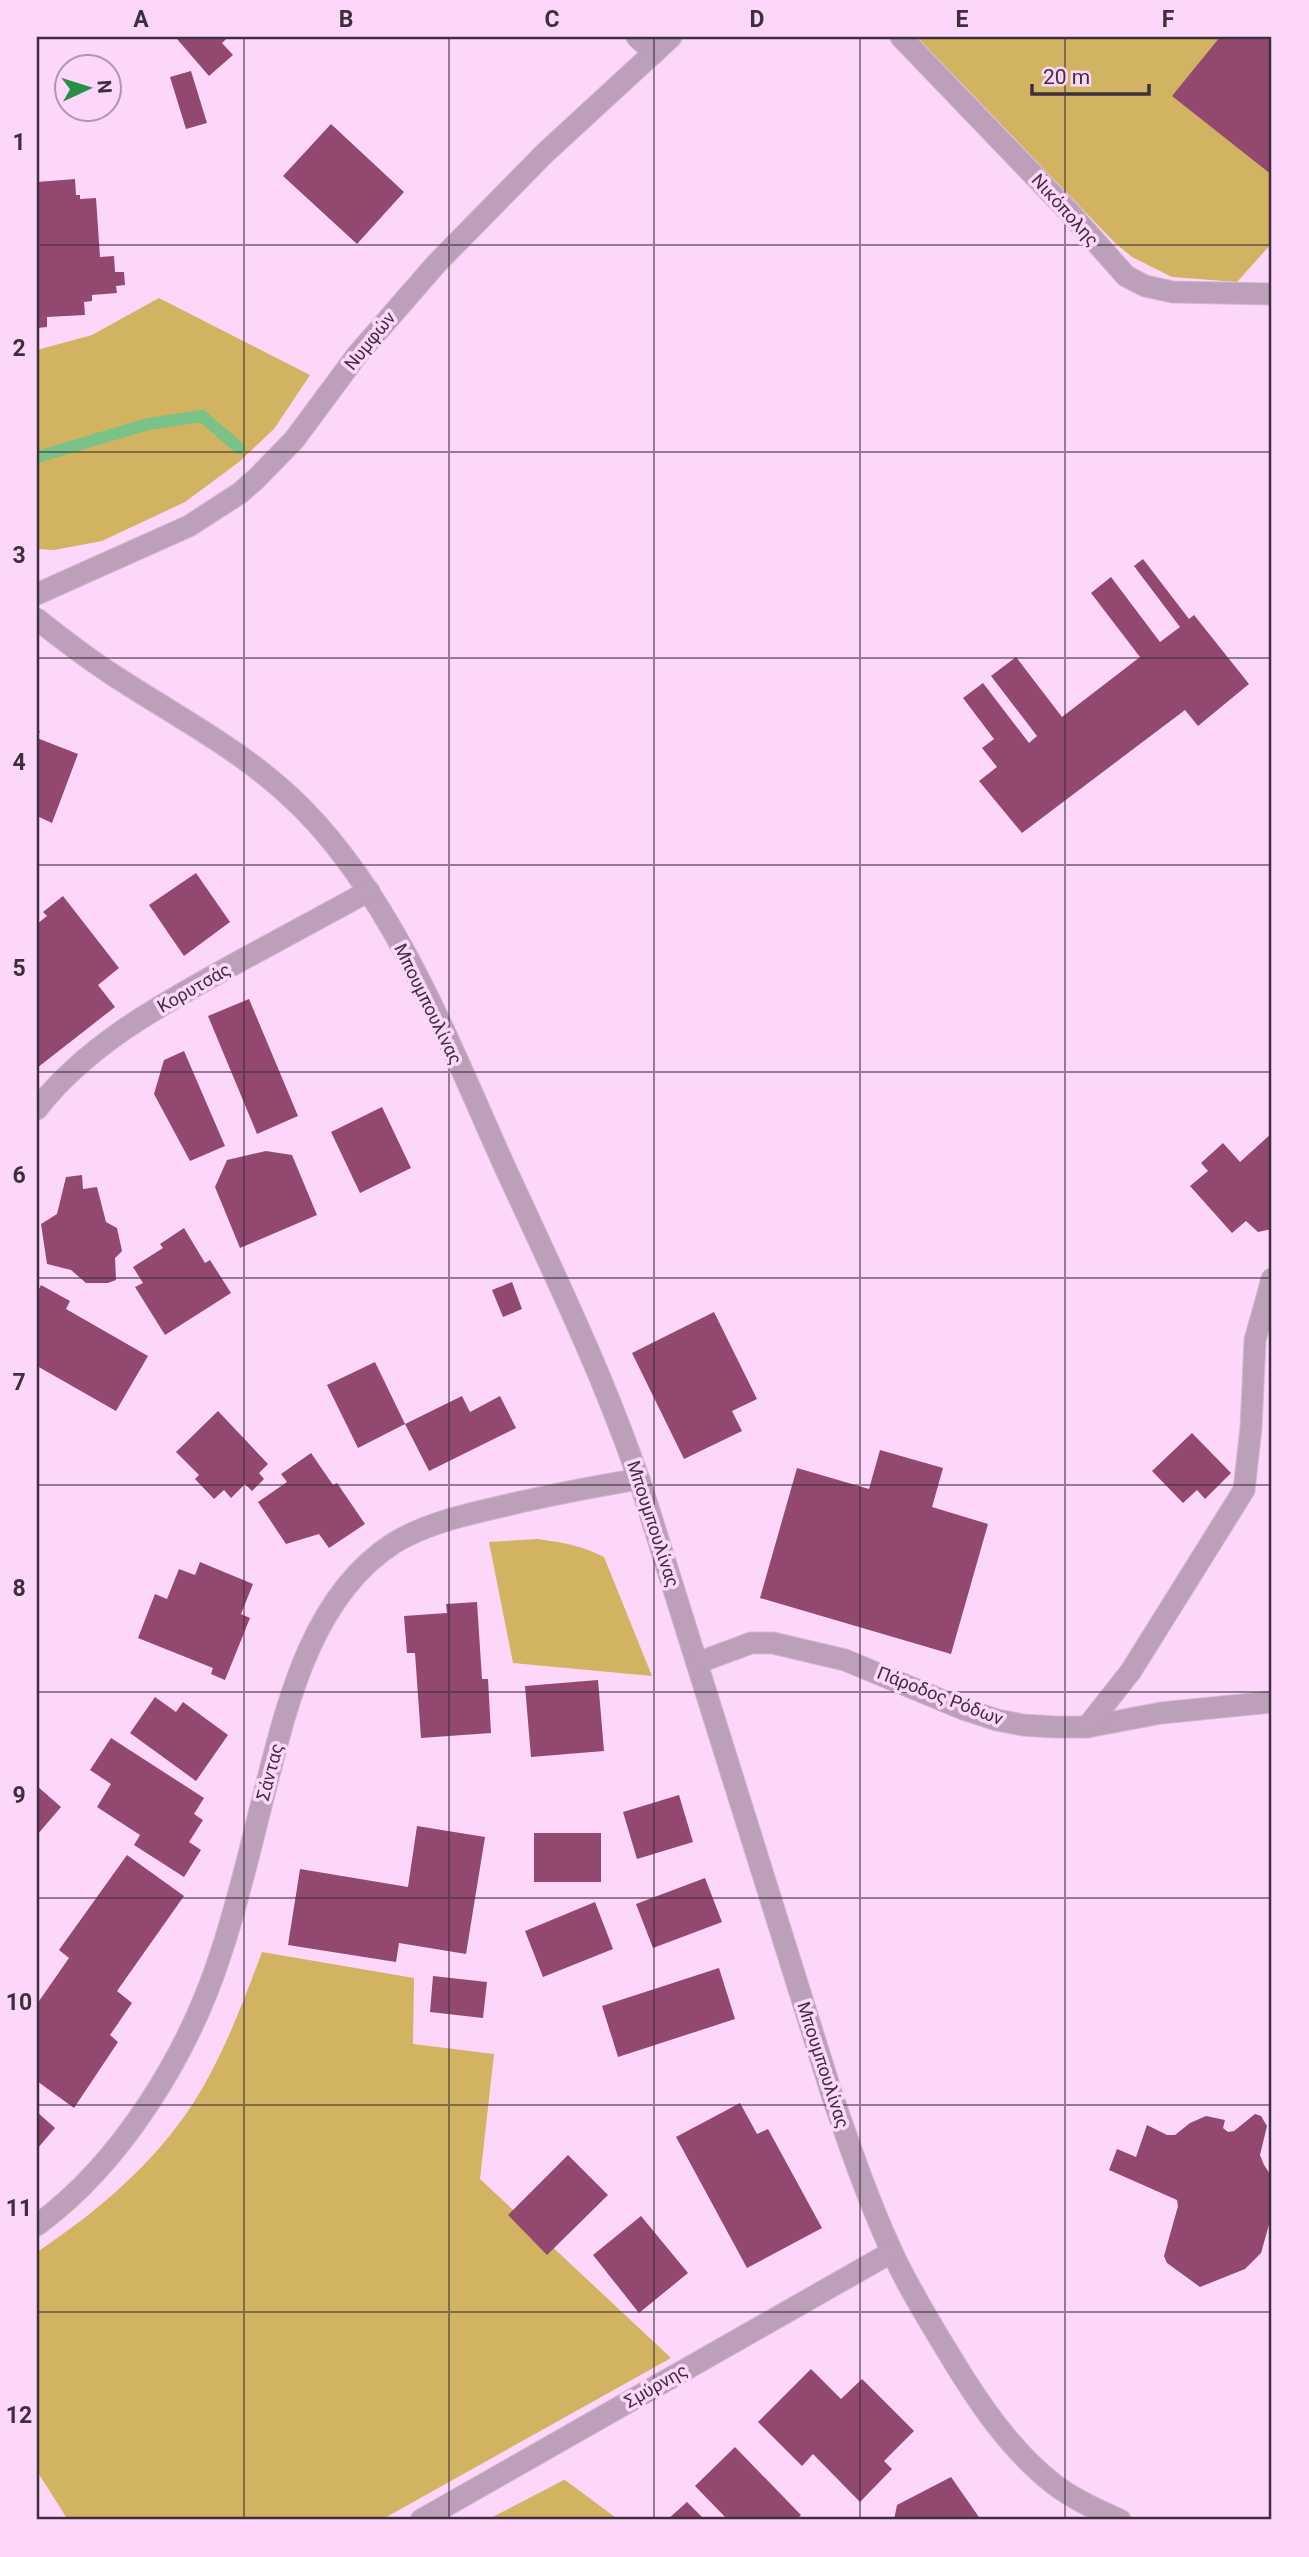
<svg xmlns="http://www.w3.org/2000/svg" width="1309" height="2557" viewBox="0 0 1309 2557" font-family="Roboto,sans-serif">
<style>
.green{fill:#d2b361}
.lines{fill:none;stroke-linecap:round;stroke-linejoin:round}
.stream{stroke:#7ac288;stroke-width:12}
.building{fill:#93486f}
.street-casing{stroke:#d7b5d4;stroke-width:23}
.street{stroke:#bc9fb9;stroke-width:21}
.grid{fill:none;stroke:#3e2f3d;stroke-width:2;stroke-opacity:0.55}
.labels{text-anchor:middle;stroke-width:7;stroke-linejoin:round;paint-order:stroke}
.street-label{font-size:18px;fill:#3e2f3d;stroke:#fdd7fa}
.neatline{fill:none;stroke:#3e2f3d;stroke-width:2.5}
.grid-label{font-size:23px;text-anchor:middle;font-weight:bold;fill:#3e2f3d}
</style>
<rect width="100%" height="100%" fill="#fdd7fa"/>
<g class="green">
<polygon points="917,37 1272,37 1272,243 1237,282 1172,277 1132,257 1115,243"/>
<polygon points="159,298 310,375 274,429 239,462 185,502 102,541 54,550 37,549 37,350 92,335"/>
<path d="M 537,1539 C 561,1542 583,1546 604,1557 L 652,1676 L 513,1663 L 489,1542 Z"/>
<path d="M 262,1952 L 414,1978 L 413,2044 L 494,2054 L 480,2179 L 671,2358 L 381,2520 L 68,2520 L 37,2471 L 37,2252 C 97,2212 154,2164 194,2102 C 223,2056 243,2003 262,1952 Z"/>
<polygon points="565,2480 619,2520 487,2520 564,2480"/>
</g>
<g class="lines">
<polyline class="stream" points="37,457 148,424 202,416 239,448"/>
</g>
<g class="building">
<polygon points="179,37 225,37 227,38 222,43 233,55 209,76 177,39"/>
<polygon points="1220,37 1272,37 1272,175 1172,96"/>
<polygon points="191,71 207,123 186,129 170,77"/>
<polygon points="331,124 404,192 357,244 283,176"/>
<polygon points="75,179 76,195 80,195 80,199 96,198 100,257 114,256 115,272 124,272 125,285 116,286 117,293 92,295 92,301 84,302 85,315 47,317 47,327 37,328 37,182"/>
<polygon points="1143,559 1189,619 1194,615 1249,684 1198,726 1185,710 1022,833 979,781 997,767 982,748 994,739 963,698 983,683 1029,743 1037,736 991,676 1016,657 1062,717 1140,657 1091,593 1111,577 1160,642 1180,627 1134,566"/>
<polygon points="37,730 40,731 37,738 78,754 52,823 37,816"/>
<polygon points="196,873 230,922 184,956 149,905"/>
<polygon points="63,896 119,968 98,985 115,1007 37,1068 37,924 47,916 43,912"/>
<polygon points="249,999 298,1116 257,1134 208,1016"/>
<polygon points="184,1051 225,1146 190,1161 154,1094 164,1060"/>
<polygon points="382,1107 411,1168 360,1193 331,1132"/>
<polygon points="1272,1133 1272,1229 1258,1232 1246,1221 1232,1233 1190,1186 1208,1171 1201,1163 1223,1143 1240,1162"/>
<polygon points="266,1151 292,1155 317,1215 240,1248 215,1187 227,1160"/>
<polygon points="82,1175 83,1189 97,1187 106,1222 117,1228 122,1251 115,1258 116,1280 108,1283 86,1283 71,1270 47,1264 41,1224 57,1214 66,1177"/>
<polygon points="184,1228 205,1263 210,1260 231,1293 165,1335 135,1287 143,1283 133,1267 163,1248 160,1244"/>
<polygon points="512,1282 522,1309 503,1317 492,1290"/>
<polygon points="41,1285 70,1301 66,1309 148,1356 116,1411 37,1366 37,1293"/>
<polygon points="714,1312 757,1399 732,1411 742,1431 684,1459 632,1353"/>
<polygon points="375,1362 405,1424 358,1448 327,1385"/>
<polygon points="462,1396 470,1412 500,1396 516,1428 429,1471 405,1424"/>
<polygon points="218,1411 268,1464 259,1473 264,1479 252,1491 245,1484 231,1498 224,1490 214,1499 195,1479 199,1475 176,1452"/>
<polygon points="1192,1433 1231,1473 1205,1499 1197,1490 1183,1503 1152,1471"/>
<polygon points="880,1450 943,1468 932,1507 988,1524 951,1654 760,1598 797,1468 869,1489"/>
<polygon points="311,1453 333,1485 337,1483 365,1524 329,1548 319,1534 286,1544 258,1502 287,1482 281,1474"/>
<polygon points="200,1562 253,1584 241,1614 250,1618 225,1680 211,1674 213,1668 138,1638 155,1594 167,1599 179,1569 195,1575"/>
<polygon points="477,1602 482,1679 488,1679 491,1733 421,1738 415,1653 407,1653 404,1616 447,1613 446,1604"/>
<polygon points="598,1680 604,1751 531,1757 525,1686"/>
<polygon points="155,1697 176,1712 183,1702 228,1735 196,1781 130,1733"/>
<polygon points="111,1738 204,1798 194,1814 203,1820 189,1842 201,1850 184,1877 134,1845 140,1835 97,1807 111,1784 90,1770"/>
<polygon points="37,1786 61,1807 37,1835"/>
<polygon points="679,1795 693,1842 637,1859 623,1812"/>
<polygon points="417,1826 485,1837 466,1954 399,1943 396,1962 288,1945 300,1869 408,1887"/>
<rect x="534" y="1833" width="67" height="49"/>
<polygon points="127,1855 184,1896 117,1991 132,2003 110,2035 118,2042 74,2108 37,2081 37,2004 69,1958 59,1950"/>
<polygon points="705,1878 722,1922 653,1948 636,1904"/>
<polygon points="595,1902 613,1949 543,1977 525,1931"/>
<polygon points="719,1968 735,2019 618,2057 602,2006"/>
<polygon points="433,1976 487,1982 483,2018 430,2012"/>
<polygon points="740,2103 757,2134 768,2129 822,2228 747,2268 676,2137"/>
<polygon points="37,2112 55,2128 37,2149"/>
<polygon points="1255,2114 1261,2116 1267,2126 1260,2155 1264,2165 1272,2177 1272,2214 1261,2253 1245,2269 1200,2287 1167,2263 1164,2256 1178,2206 1177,2200 1109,2170 1117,2149 1136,2157 1147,2125 1167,2135 1175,2135 1190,2123 1206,2116 1225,2120 1223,2128 1228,2132 1234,2131"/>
<polygon points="568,2155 608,2195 547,2255 508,2215"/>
<polygon points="641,2216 688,2273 639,2313 593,2255"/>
<polygon points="811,2369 841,2399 862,2379 914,2431 884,2461 892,2469 860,2502 813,2454 802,2466 758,2422"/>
<polygon points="735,2447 801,2515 796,2520 728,2520 695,2486"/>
<polygon points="951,2477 981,2520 894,2520 897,2505"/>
<polygon points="687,2502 705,2520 667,2520"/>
</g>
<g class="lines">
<defs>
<g id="street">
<polyline points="637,37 654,53"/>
<polyline points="901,37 1070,213 1126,276 1145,286 1173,292 1272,294"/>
<polyline points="37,594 189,526 240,493 256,479 294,440 357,355 437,263 545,153 671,37"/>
<path d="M 37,619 C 62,639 87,658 113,675 C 180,719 247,752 304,810 C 396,904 450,1045 503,1163 C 555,1276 610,1388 648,1507 L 833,2098 C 851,2150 869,2202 892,2252 C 908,2287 929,2321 949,2354 C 978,2402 1010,2450 1055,2485 C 1075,2500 1098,2510 1120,2520"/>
<path d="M 37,1109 C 88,1043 166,1002 238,962 C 281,939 325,915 369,891"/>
<polyline points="697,1663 751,1643 773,1643 845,1660 963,1709 997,1720 1023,1725 1054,1727 1087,1727 1161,1713 1272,1702"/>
<polyline points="1087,1727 1131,1671 1244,1490 1251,1428 1255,1340 1272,1279"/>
<path d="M 37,2225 C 122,2163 189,2053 221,1953 C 237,1905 249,1855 261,1806 C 285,1713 308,1598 394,1543 C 425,1524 464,1515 499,1507 C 545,1496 592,1487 639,1479"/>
<polyline points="421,2520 892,2252"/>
</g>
</defs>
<use href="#street" class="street-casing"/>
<use href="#street" class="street"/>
</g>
<path class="grid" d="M 244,37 L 244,2520M 449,37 L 449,2520M 654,37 L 654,2520M 860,37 L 860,2520M 1065,37 L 1065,2520M 37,245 L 1272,245M 37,452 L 1272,452M 37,658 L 1272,658M 37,865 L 1272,865M 37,1072 L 1272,1072M 37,1278 L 1272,1278M 37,1485 L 1272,1485M 37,1692 L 1272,1692M 37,1898 L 1272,1898M 37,2105 L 1272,2105M 37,2312 L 1272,2312"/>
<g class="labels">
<g class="street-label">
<text transform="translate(1065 210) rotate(48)" y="6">Νικόπολης</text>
<text transform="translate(370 341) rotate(-51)" y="6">Νυμφών</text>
<text transform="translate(194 988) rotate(-30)" y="6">Κορυτσάς</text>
<text transform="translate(428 1004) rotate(64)" y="6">Μπουμπουλίνας</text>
<text transform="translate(653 1524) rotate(72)" y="6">Μπουμπουλίνας</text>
<text transform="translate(940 1696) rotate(21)" y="6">Πάροδος Ρόδων</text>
<text transform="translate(270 1772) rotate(-75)" y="6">Σάντας</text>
<text transform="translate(823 2065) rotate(72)" y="6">Μπουμπουλίνας</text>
<text transform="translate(656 2386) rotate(-30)" y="6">Σμύρνης</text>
</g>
</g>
<rect width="1309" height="2557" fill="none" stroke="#fdd7fa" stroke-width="77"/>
<g transform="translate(88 88) rotate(86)"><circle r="33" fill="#fdd7fa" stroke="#b194ae" stroke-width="2"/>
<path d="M0-5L12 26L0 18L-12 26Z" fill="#278f46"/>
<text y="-10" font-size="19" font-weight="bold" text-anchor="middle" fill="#3e2f3d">N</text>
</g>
<path d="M1032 84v10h117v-10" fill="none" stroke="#3e2f3d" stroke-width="3.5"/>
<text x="1043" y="84" font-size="21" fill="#3e2f3d" stroke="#fdd7fa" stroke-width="5" paint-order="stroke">20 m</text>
<rect x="38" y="38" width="1232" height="2480" class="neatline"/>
<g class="grid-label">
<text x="141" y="27">A</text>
<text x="346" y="27">B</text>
<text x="552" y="27">C</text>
<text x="757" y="27">D</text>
<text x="962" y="27">E</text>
<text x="1168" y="27">F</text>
<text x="19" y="150">1</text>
<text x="19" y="356">2</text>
<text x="19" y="563">3</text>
<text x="19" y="770">4</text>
<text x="19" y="976">5</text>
<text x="19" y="1183">6</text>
<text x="19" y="1390">7</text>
<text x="19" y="1596">8</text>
<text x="19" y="1803">9</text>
<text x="19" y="2010">10</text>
<text x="19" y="2216">11</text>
<text x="19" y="2423">12</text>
</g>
</svg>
